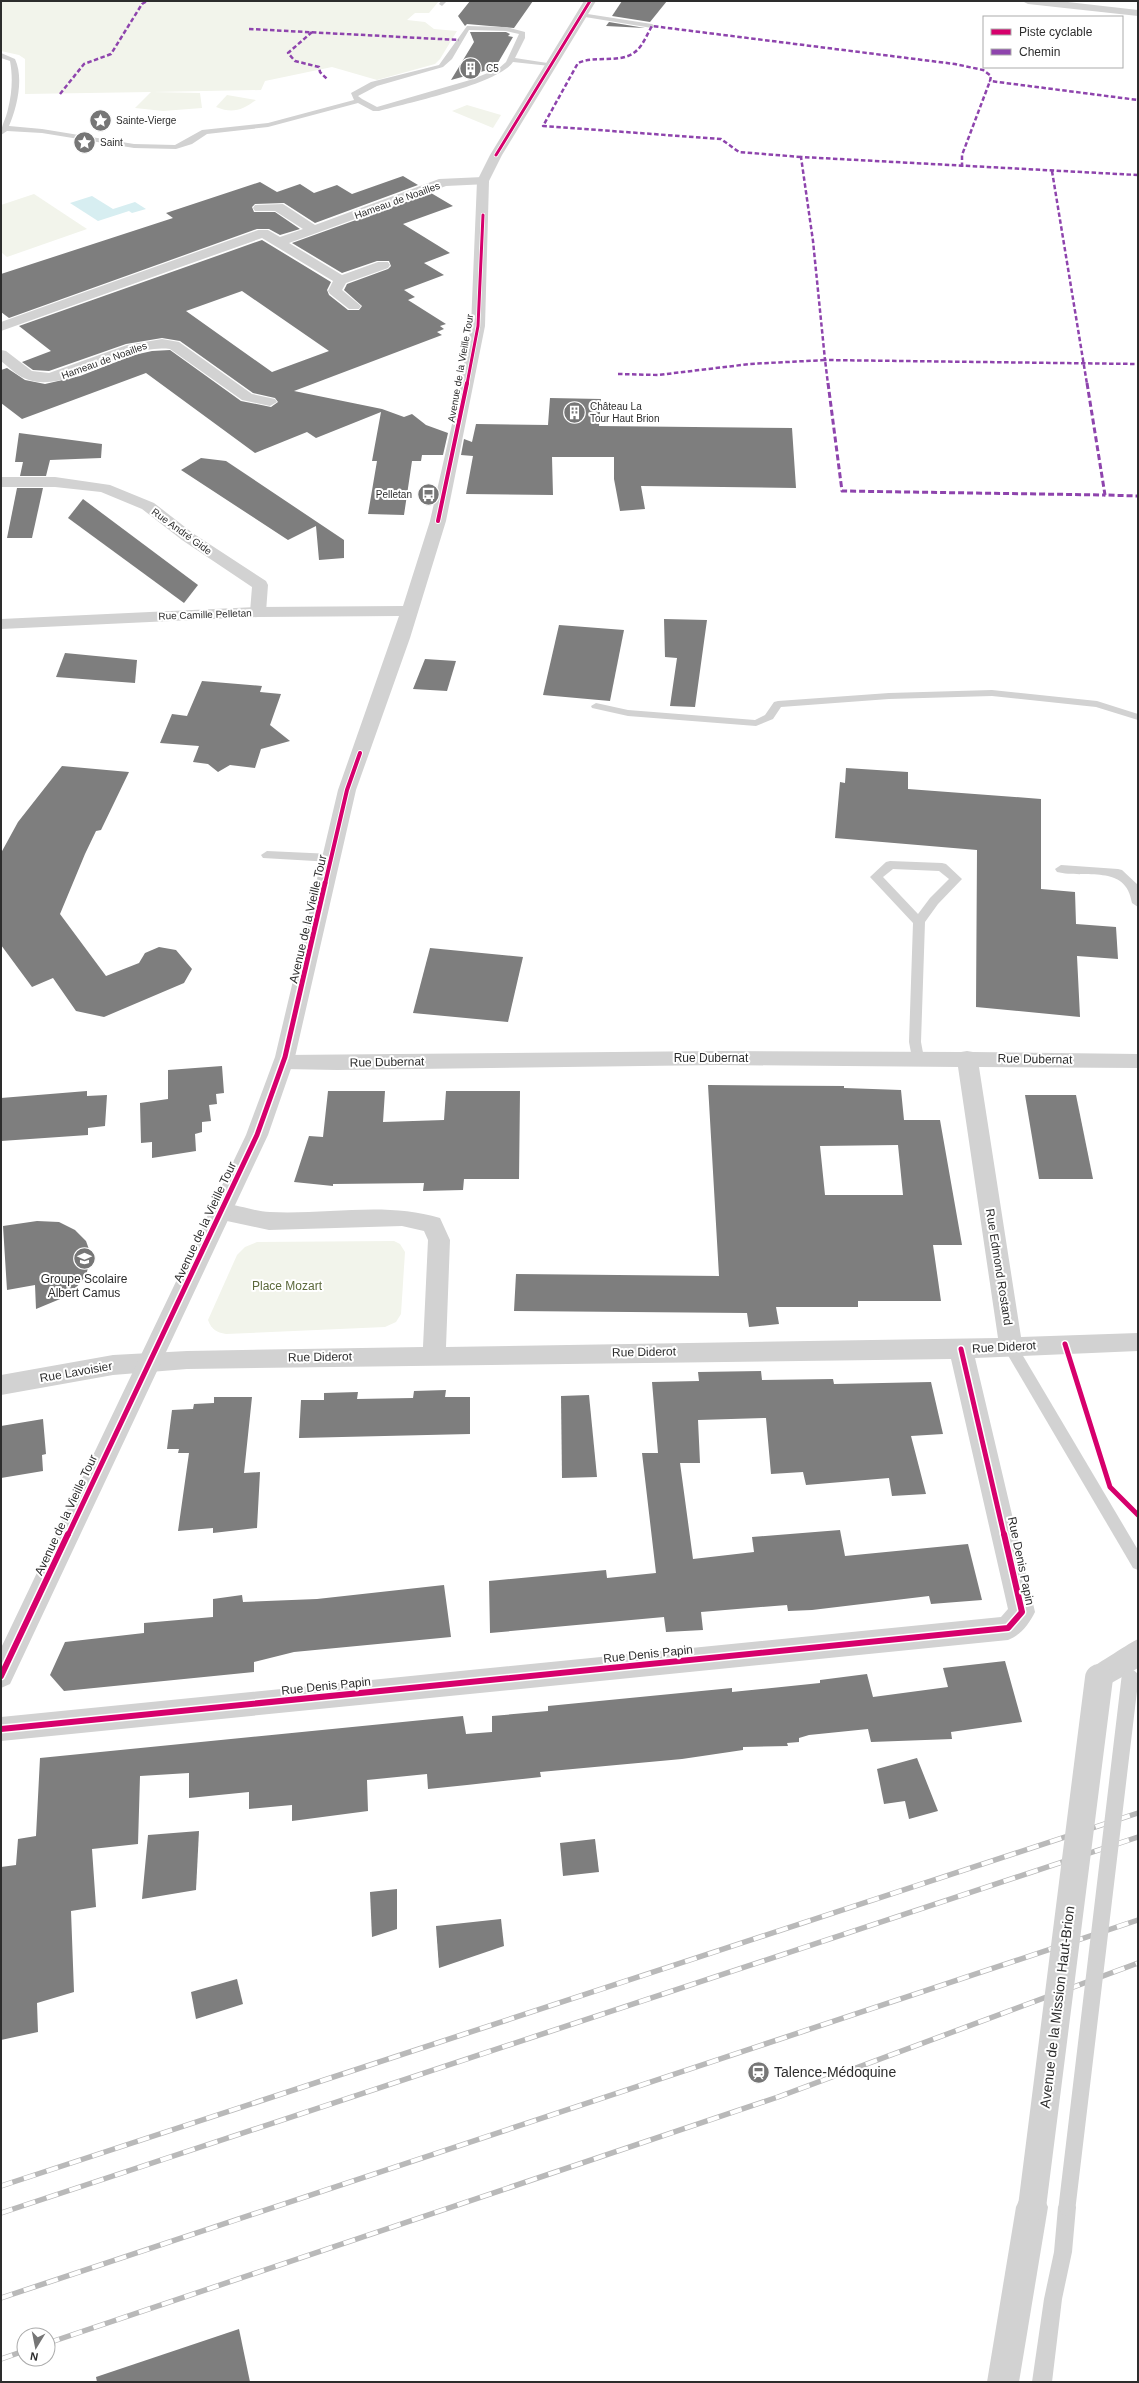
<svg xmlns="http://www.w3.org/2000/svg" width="1139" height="2383" viewBox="0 0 1139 2383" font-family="Helvetica,sans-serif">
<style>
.green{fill:#f2f4eb}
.water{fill:#d7eef1}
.building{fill:#7e7e7e;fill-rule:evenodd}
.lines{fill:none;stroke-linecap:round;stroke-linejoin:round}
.service{fill:#d2d2d2;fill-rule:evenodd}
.minor{fill:#d2d2d2;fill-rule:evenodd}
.tertiary{fill:#d2d2d2;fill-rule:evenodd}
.rail-casing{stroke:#b9b9b9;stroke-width:5.5}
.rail{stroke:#fff;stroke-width:4;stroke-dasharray:12;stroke-linecap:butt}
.service-bridge{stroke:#d2d2d2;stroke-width:17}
.tertiary-bridge{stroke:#d2d2d2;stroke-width:28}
.quiet-far1{stroke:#8e44ad;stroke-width:2.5;stroke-dasharray:4.5 2.5;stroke-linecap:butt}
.quiet{stroke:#8e44ad;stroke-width:3;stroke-dasharray:6 3;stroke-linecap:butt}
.cycleway-far3-casing{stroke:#fff;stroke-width:4.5}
.cycleway-far2-casing{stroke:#fff;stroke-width:6}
.cycleway-far1-casing{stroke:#fff;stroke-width:8}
.cycleway-casing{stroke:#fff;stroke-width:9}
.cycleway-far3{stroke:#d6006c;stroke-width:3}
.cycleway-far2{stroke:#d6006c;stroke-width:4}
.cycleway-far1{stroke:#d6006c;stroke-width:5}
.cycleway{stroke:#d6006c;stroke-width:6}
.labels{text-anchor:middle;stroke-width:4;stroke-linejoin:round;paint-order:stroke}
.far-poi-label{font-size:10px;fill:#2d2d2d;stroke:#fff;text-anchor:start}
.far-street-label{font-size:10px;fill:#2d2d2d;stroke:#fff}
.street-label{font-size:12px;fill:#2d2d2d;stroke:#fff}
.poi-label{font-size:12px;fill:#2d2d2d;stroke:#fff}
.park-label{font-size:12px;fill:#5b683a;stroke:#fff}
.near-street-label{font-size:14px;fill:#2d2d2d;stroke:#fff}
.near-poi-label{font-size:14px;fill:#2d2d2d;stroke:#fff;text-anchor:start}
</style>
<rect width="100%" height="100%" fill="#fff"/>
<g class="green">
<polygon points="1,1 439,1 429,13 415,13 407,20 425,22 434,29 457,31 440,59 435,64 377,80 332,67 265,81 261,90 152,92 200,93 202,108 163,111 135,108 151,92 25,94 25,59 19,55 1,51"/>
<path d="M 227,95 L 256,100 C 242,110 233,114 216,107 Z"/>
<polygon points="467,105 501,115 493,128 452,111"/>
<polygon points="34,194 87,229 7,257 1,252 1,205"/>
<path d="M 394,1241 L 400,1244 L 405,1252 L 401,1314 L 396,1322 L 385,1327 L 226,1334 C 216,1332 212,1330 208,1320 L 237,1255 L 245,1247 L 257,1242 Z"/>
</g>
<polygon class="water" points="92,196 113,209 135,202 146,209 132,213 129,211 98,221 70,203"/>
<g class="building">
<polygon points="470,1 533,1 514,28 467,24 465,26 458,16"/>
<polygon points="622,1 667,1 650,22 612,16"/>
<polygon points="609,22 645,28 606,26"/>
<polygon points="470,32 506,32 510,34 508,36 513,37 495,68 451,80 474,42"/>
<polygon points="403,176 418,185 315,223 284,203 255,204 252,207 254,212 275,212 300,229 280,235 269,229 257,229 9,318 1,312 1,274 173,218 166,213 260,182 277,192 300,184 314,193 337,185 352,194"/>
<path d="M 431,193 L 453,206 L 403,224 L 450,253 L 424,263 L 444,275 L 404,290 L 415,297 L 408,300 L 446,324 L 440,326 L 444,329 L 437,332 L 442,335 L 294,391 L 382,409 L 404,417 L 412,414 L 426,425 L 448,433 L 443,455 L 422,455 L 421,461 L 412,461 L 404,515 L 368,514 L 377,461 L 372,461 L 381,412 L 316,438 L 307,432 L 255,453 L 146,373 L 22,419 L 1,403 L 1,370 L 7,368 L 25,380 L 45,384 L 80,376 L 134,355 L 152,351 L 170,350 L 241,401 L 271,407 L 278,402 L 275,398 L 253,393 L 180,341 L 162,338 L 126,344 L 49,371 L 33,370 L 22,362 L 51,351 L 19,326 L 262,240 L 331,282 L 327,290 L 329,295 L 348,310 L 359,310 L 362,306 L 344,290 L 347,284 L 388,269 L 391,266 L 389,261 L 377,261 L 342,273 L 292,243 ZM 242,291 L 329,351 L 272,372 L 186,311 Z"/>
<polygon points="550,398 601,399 599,426 792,428 796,488 641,486 645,509 620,511 614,479 614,457 552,457 553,495 466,494 473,456 461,455 464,439 472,442 476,424 548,425"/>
<polygon points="19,433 102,444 101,458 50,460 46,476 20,476 23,462 15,462"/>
<polygon points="201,458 226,461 344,540 344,558 319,560 316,526 288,540 181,470"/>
<polygon points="17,488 43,488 32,538 7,538"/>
<polygon points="83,499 198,585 184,603 68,518"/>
<polygon points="664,619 707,620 695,707 670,706 677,658 665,657"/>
<polygon points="559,625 624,630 610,701 543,695"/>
<polygon points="65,653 137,660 135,683 56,677"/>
<polygon points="425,659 456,661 447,691 413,689"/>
<polygon points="202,681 262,686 260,692 281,694 270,725 290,741 261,749 255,768 230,765 218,772 208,764 193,762 199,746 160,743 172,714 187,716"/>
<polygon points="62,766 129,772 101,830 96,831 85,854 60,914 106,976 139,963 145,953 159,947 176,950 192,969 184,983 104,1017 76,1011 53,978 32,987 1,945 1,853 18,822"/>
<polygon points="846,768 908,772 908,789 1041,799 1041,889 1075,892 1076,924 1116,927 1118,959 1077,956 1080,1017 976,1007 977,850 835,838 840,782 845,783"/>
<polygon points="430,948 523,957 508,1022 413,1013"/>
<polygon points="222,1066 224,1093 216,1094 217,1104 209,1105 211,1121 202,1122 202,1132 195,1134 196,1151 152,1158 152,1142 141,1143 140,1103 168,1099 168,1070"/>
<path d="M 708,1085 L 844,1086 L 844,1088 L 901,1090 L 904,1120 L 940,1120 L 962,1245 L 933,1245 L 941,1301 L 858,1301 L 858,1307 L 776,1307 L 779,1324 L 749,1327 L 747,1313 L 514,1311 L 516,1274 L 719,1276 ZM 898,1145 L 903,1195 L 825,1195 L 820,1146 Z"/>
<polygon points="87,1091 87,1096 107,1095 105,1126 88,1128 88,1135 1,1141 1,1098"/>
<polygon points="328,1091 385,1091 383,1122 444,1120 446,1091 520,1091 519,1179 464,1179 463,1190 423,1191 424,1183 333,1184 333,1186 294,1182 309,1136 323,1137"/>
<polygon points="1025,1095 1076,1095 1093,1179 1039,1179"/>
<polygon points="37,1221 59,1222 75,1230 86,1241 91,1255 86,1276 74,1290 65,1297 36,1309 35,1285 7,1290 3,1226"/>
<polygon points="761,1371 762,1380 833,1379 834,1384 931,1382 943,1434 911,1436 926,1494 892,1496 889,1478 806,1485 803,1472 771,1474 766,1418 698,1420 700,1463 680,1463 693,1559 754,1552 752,1537 840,1530 845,1556 968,1544 982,1600 931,1604 929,1596 812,1610 788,1611 787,1605 701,1612 703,1630 666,1632 664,1617 490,1633 489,1581 606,1570 607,1578 656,1573 642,1453 658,1453 652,1382 699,1381 698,1372"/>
<polygon points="446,1390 445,1397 470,1397 470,1434 299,1438 301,1400 324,1400 324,1393 358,1392 357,1399 413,1398 414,1391"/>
<polygon points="589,1395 597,1477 562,1478 561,1396"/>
<polygon points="214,1397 252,1397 244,1473 260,1472 257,1528 213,1533 213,1528 178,1531 189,1453 178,1453 179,1449 167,1449 172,1410 193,1409 194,1404 214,1403"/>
<polygon points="43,1419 46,1454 42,1455 43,1471 1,1478 1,1426"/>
<polygon points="444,1585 451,1637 294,1652 254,1662 254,1672 64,1691 50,1675 65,1642 144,1633 144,1623 213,1617 213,1599 242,1595 243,1602 317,1599"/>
<polygon points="1005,1661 1022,1722 951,1732 952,1739 871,1742 868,1729 809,1735 799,1738 799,1742 787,1743 788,1746 743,1747 743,1750 682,1759 540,1772 541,1777 467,1785 428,1789 427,1774 367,1780 368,1811 292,1821 292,1805 249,1809 249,1792 189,1798 189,1773 140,1776 138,1844 92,1849 96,1907 71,1911 74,1992 37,2003 38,2032 1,2040 1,1867 16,1865 18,1839 36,1836 40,1758 463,1716 466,1734 492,1732 492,1716 548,1711 548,1706 732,1688 732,1692 820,1683 820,1680 867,1674 873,1697 948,1687 943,1668"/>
<polygon points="917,1758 938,1811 909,1819 905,1801 884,1804 877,1769"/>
<polygon points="199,1831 196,1890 142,1899 148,1835"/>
<polygon points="595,1839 599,1872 563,1876 560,1843"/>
<polygon points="397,1889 397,1929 372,1937 370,1892"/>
<polygon points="501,1919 504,1946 439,1968 436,1926"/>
<polygon points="237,1979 243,2004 196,2019 191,1992"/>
<polygon points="239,2329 250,2382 97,2382 96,2377"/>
</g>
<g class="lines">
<g class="service">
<polygon points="441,1 447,1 442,6 439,4"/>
<polygon points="581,13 652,24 655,26 652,28 579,16 578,15"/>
<path d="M 467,26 L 506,27 L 525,32 L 525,38 L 515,58 L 554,64 L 550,66 L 513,62 C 498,84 407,103 379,111 L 373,111 L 358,103 L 268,127 L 207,134 L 192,144 L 176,149 L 134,148 L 42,133 L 7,131 L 1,135 C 1,125 6,119 8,109 C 12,93 13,77 10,61 L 1,58 L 1,53 L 15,59 C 24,78 17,108 9,126 L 42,129 L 134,144 L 175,145 L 202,130 L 268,123 L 354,100 L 351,93 L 371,82 L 439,65 ZM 469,30 L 506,31 L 519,34 L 506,62 L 498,69 L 470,80 L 377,107 L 362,99 L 358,96 L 377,86 L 443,67 L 452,59 Z"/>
<polygon points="992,690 1097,701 1138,714 1138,720 1096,707 992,696 889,699 781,707 773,719 756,726 628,716 592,708 591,706 596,703 628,710 755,720 765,715 774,702 778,701 889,693"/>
<polygon points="267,851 332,854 338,858 332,862 263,858 261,855"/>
<path d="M 890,861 L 942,863 L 946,864 L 962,879 L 938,904 L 925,922 L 921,1042 L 924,1058 L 918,1062 L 912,1058 L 909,1042 L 913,923 L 870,877 L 886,862 ZM 893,869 L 939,871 L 949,879 L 930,898 L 918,914 L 883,877 Z"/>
<path d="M 1061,865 L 1118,869 L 1122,870 L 1138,885 L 1138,907 L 1132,903 C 1126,863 1085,879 1057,872 L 1055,869 Z"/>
<polygon points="1011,1342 1016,1344 1138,1550 1138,1570 1133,1568 1006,1352 1004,1348 1006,1344"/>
<polygon points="1067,2198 1073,2201 1076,2207 1072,2252 1062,2299 1052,2382 1032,2382 1044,2299 1054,2252 1058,2207 1061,2201"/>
</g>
<g class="minor">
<polygon points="1022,1 1059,1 1138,10 1138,16 1028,4"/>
<polygon points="483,177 489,181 488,184 446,186 289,243 342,275 378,262 388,262 390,265 388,268 346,283 342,290 361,306 359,309 349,309 330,294 328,291 333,281 262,238 1,331 1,322 258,230 268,230 280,237 303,229 275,211 255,211 253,208 255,205 283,204 315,225 439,179"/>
<path d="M 162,339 L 179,342 L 252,394 L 275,399 L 277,402 L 270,406 L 242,400 L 170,349 C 122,343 71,393 29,380 C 18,377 10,368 1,361 L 1,350 L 6,351 L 32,371 L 49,373 L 127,345 Z"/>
<polygon points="1,477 55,477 110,485 154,503 194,534 266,581 268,585 266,612 264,616 252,616 250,612 252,587 182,540 142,509 101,492 55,487 1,487"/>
<path d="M 719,1051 L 961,1052 L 967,1051 L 973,1052 L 1138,1054 L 1138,1068 L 979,1067 L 1021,1337 L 1138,1333 L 1138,1351 L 975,1358 L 1035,1612 C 1029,1624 1021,1635 1008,1640 L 1,1741 L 1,1717 L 1001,1617 L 1008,1609 L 951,1359 L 187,1369 L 113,1375 L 1,1395 L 1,1375 L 113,1355 L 187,1351 L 423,1347 L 428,1240 L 424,1231 L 402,1226 L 269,1230 L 213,1218 L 210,1212 L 213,1206 C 231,1200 251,1212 270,1212 C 326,1215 385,1201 440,1218 L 450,1240 L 446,1347 L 998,1338 L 958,1067 L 719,1065 L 337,1070 L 284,1069 L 277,1067 L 274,1062 L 277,1057 L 284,1055 Z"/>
</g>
<g class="tertiary">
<polygon points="584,1 596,1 502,155 489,181 485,326 446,521 410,638 356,790 295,1057 268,1135 10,1684 1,1688 1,1648 246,1135 275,1057 338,790 399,616 258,617 1,629 1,619 258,607 403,606 430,521 457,402 471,326 477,181 490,155"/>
<path d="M 1138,1639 L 1138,1668 L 1099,1690 L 1090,1686 L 1086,1678 C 1087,1676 1088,1671 1090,1669 C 1094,1666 1133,1641 1138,1639 Z"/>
<polygon points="1032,2191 1043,2196 1048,2207 1019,2382 987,2382 1016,2207 1021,2196"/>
</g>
<defs>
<g id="rail">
<polyline points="1,2186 1138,1813"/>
<polyline points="1,2213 1138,1837"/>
<polyline points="1,2298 1138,1920"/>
<polyline points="48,2343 778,2097 1138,1963"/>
<polyline points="1,2359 24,2351"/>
</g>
</defs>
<use href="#rail" class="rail-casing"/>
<use href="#rail" class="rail"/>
<polyline class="service-bridge" points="1067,2207 1130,1678"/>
<polyline class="tertiary-bridge" points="1032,2207 1099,1678"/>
<g class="quiet-far1">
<polyline points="249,29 459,40"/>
<polyline points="312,32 288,53 295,61 319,67 320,72 328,80"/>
<polyline points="60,94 84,64 111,54 142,4 147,1"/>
<path d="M 801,157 L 739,152 L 721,139 L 543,126 L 578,63 C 595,55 620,64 635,52 C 643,46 647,34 652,26 L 955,64 L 983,70 L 991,76 L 990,81 L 1138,100"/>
<polyline points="962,167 962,155 990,81"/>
<polyline points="1052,171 1087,384"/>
<polyline points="1138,175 801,157 813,241 825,360 1138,364"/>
<polyline points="618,374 658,375 750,364 825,360 828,384"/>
</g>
<g class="quiet">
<polyline points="828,383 842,491 1105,495"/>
<polyline points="1087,383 1105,495 1138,496"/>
</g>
<defs>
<g id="cycleway-far3">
<polyline points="496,155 590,1"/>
<polyline points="467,384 478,326 483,215"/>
</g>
<g id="cycleway-far2">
<polyline points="438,521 467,383"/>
<polyline points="325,884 347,790 360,753"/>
</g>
<g id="cycleway-far1">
<polyline points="1065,1344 1110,1487 1138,1515"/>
<polyline points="961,1349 1004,1535"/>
<polyline points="68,1535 257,1135 285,1057 325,883"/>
</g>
<g id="cycleway">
<polyline points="1,1676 68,1534"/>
<polyline points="1,1729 1008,1628 1022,1612 1004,1534"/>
</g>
</defs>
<use href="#cycleway-far3" class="cycleway-far3-casing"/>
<use href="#cycleway-far2" class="cycleway-far2-casing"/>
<use href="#cycleway-far1" class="cycleway-far1-casing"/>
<use href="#cycleway" class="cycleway-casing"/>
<use href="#cycleway-far3" class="cycleway-far3"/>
<use href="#cycleway-far2" class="cycleway-far2"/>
<use href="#cycleway-far1" class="cycleway-far1"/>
<use href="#cycleway" class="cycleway"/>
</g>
<defs>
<symbol id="building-disc" viewBox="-11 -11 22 22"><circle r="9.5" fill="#767676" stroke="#fff"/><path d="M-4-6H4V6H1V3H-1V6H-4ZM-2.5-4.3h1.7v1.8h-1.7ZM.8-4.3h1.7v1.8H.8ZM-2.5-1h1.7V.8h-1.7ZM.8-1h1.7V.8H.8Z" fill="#fff"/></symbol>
<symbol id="sight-disc" viewBox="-11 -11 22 22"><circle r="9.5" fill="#767676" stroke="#fff"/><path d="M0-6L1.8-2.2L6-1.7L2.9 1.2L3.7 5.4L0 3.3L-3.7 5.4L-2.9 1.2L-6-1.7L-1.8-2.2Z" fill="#fff"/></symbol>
<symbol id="bus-disc" viewBox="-11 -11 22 22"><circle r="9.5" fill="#767676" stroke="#fff"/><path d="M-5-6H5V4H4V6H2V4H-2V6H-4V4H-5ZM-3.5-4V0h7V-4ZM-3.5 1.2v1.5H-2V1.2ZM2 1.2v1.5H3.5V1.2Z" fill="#fff"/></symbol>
<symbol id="school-disc" viewBox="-11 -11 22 22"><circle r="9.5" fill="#767676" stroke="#fff"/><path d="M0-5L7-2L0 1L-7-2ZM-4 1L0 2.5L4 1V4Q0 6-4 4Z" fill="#fff"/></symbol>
<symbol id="station-disc" viewBox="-11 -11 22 22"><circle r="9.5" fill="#767676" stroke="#fff"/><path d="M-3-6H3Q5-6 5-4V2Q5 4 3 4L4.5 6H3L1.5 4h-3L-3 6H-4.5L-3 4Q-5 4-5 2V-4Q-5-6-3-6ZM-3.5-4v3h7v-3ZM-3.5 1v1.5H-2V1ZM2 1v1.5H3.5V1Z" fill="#fff"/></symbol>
</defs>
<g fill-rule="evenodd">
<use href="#building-disc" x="458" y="56" width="25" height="25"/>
<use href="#sight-disc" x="88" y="108" width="25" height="25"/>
<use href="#sight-disc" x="72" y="130" width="25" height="25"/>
<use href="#building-disc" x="562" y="400" width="25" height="25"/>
<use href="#bus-disc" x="416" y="482" width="25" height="25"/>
<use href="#school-disc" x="72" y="1246" width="25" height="25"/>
<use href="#station-disc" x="746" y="2060" width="25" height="25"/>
</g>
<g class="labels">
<g class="far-poi-label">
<text x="486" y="72">C5</text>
<text x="116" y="124">Sainte-Vierge</text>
<text x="100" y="146">Saint</text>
<text x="590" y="410">Château La<tspan x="590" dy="12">Tour Haut Brion</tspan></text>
<text x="412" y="498" text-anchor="end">Pelletan</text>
</g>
<g class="far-street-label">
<text transform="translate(397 200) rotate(-20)" y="4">Hameau de Noailles</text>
<text transform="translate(104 360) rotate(-20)" y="4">Hameau de Noailles</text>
<text transform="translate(460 368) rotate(-80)" y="4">Avenue de la Vieille Tour</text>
<text transform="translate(182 531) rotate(36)" y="4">Rue André Gide</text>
<text transform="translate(205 614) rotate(-2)" y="4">Rue Camille Pelletan</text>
</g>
<g class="street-label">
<text transform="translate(308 919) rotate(-77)" y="4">Avenue de la Vieille Tour</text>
<text x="711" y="1062">Rue Dubernat</text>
<text transform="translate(1035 1059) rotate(1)" y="4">Rue Dubernat</text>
<text transform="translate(387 1062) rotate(-1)" y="4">Rue Dubernat</text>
<text transform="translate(205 1222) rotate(-65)" y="4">Avenue de la Vieille Tour</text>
<text transform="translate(999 1267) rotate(81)" y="4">Rue Edmond Rostand</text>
<text transform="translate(1004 1347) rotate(-3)" y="4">Rue Diderot</text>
<text transform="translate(644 1352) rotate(-1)" y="4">Rue Diderot</text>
<text transform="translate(320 1357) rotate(-1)" y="4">Rue Diderot</text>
<text transform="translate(76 1372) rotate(-10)" y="4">Rue Lavoisier</text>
<text transform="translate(66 1515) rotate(-65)" y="4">Avenue de la Vieille Tour</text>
<text transform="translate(1021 1561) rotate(78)" y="4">Rue Denis Papin</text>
<text transform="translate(648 1654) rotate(-6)" y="4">Rue Denis Papin</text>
<text transform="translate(326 1686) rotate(-6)" y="4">Rue Denis Papin</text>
</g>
<g class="poi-label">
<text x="84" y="1283">Groupe Scolaire<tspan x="84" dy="14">Albert Camus</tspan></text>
</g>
<g class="park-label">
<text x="287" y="1290">Place Mozart</text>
</g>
<g class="near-street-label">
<text transform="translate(1057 2007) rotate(-83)" y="5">Avenue de la Mission Haut-Brion</text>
</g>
<g class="near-poi-label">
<text x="774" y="2077">Talence-Médoquine</text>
</g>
</g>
<rect width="1139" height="2383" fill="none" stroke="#2d2d2d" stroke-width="4"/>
<rect x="983" y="16" width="140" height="52" fill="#ffffff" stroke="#ababab"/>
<rect x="991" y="29" width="20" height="6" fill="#d6006c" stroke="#ababab"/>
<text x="1019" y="36" font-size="12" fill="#2d2d2d">Piste cyclable</text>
<rect x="991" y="49" width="20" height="6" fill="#8e44ad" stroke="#ababab"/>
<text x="1019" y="56" font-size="12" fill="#2d2d2d">Chemin</text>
<g transform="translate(36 2347) rotate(190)"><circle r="19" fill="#ffffff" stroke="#ababab"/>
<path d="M0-3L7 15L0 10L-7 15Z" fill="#767676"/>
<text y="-6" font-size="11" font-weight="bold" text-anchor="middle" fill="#2d2d2d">N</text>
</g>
</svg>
